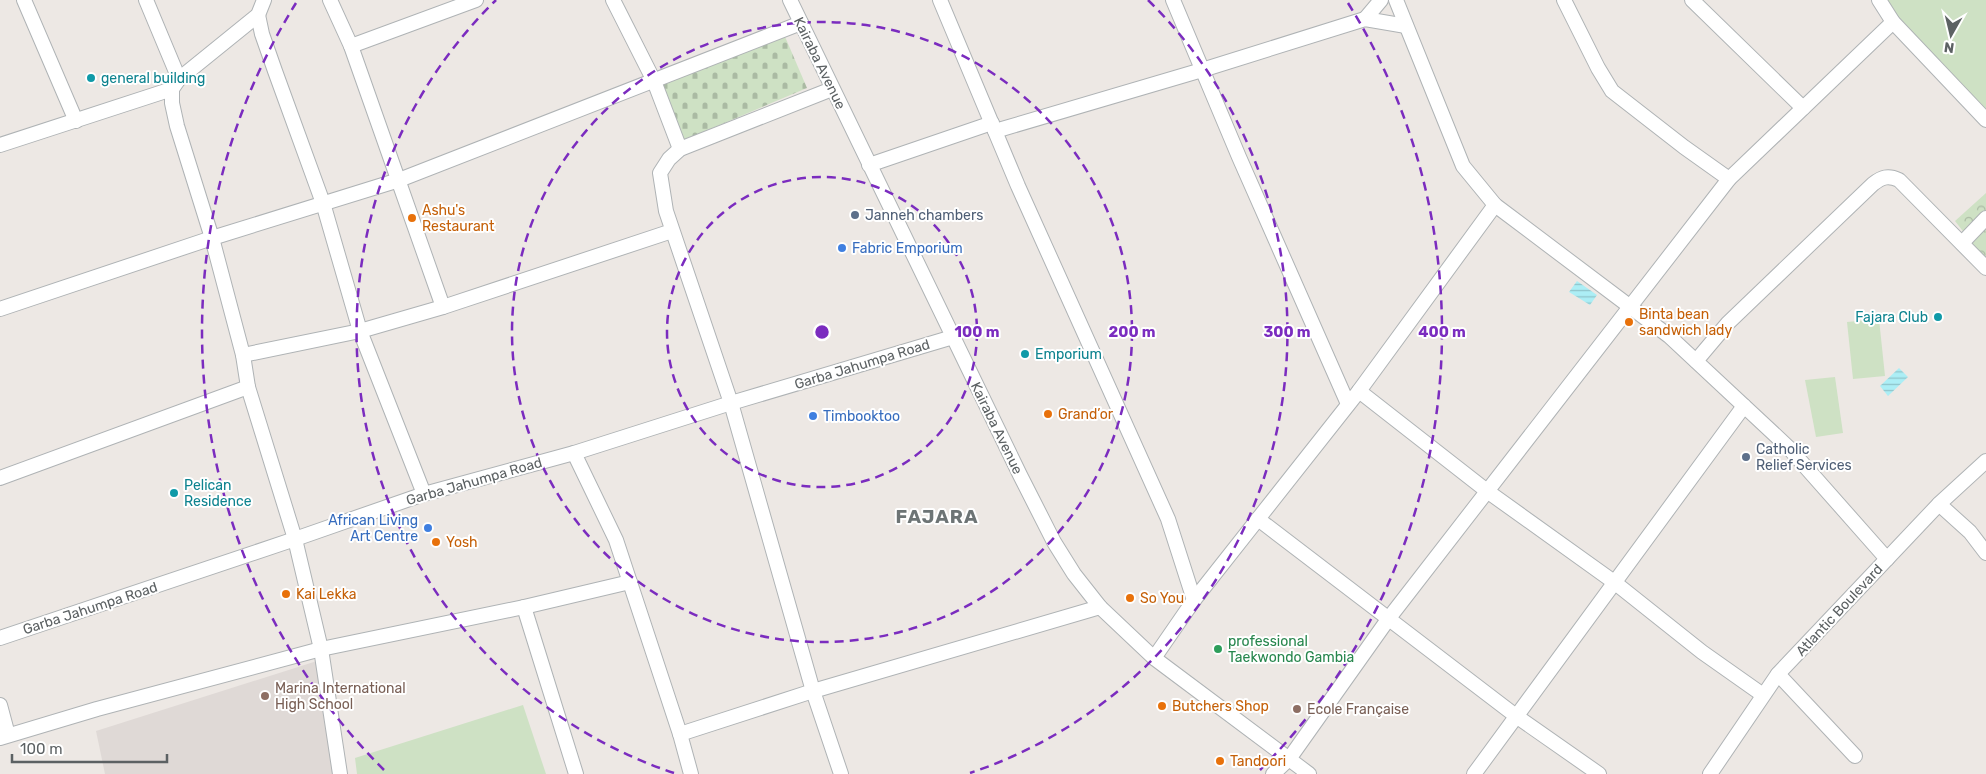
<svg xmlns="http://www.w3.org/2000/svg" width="1986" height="774" viewBox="0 0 1986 774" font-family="Rubik,sans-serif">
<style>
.education{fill:#dfd9d6}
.grass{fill:#cee1c4}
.forest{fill:url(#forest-crowns)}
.cemetery{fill:url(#cemetery-stones)}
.water{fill:url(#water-rules)}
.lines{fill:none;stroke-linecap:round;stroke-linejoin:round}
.minor-casing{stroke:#afb3b5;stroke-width:16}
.minor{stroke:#fff;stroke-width:14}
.ring{fill:none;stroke:#7b2cbf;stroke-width:2.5;stroke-dasharray:9 6}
.culture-dot{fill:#0f9aa8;stroke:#fff;stroke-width:2}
.service-dot{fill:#5c6f8a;stroke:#fff;stroke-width:2}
.food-dot{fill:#e8710a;stroke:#fff;stroke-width:2}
.shop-dot{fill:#3f7fe0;stroke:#fff;stroke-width:2}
.leisure-dot{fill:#2e9e5b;stroke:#fff;stroke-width:2}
.education-dot{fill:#8d6e63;stroke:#fff;stroke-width:2}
.labels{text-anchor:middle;stroke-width:4;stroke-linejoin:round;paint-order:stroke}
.street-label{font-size:14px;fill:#5c6163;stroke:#fff}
.culture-label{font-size:14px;fill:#0d838f;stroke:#fff;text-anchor:start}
.food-label{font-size:14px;fill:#c56008;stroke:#fff;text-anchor:start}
.service-label{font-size:14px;fill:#4e5e75;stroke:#fff;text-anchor:start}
.shop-label{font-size:14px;fill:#366cbe;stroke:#fff;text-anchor:start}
.leisure-label{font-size:14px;fill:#27864d;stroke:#fff;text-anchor:start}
.education-label{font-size:14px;fill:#785e54;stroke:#fff;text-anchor:start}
.district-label{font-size:19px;font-weight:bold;letter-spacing:1px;fill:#6d7475;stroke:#fff}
.centre{fill:#7b2cbf;stroke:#fff;stroke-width:2.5}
.ring-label{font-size:15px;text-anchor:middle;font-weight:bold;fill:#7b2cbf;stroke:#fff;stroke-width:4;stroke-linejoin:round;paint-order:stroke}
</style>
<defs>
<pattern id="forest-crowns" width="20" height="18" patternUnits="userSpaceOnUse" patternTransform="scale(1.25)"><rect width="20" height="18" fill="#cee1c4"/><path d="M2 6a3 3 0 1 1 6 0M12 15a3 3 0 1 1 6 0" fill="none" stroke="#aabaa3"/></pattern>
<pattern id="cemetery-stones" width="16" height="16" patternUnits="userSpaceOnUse" patternTransform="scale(1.25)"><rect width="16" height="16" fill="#cee1c4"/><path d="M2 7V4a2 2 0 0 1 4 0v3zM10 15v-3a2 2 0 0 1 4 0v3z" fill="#aabaa3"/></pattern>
<pattern id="water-rules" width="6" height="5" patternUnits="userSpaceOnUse" patternTransform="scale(1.25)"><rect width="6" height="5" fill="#aceef5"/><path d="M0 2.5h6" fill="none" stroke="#8fc4ca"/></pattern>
</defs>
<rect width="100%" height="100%" fill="#ede8e4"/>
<polygon class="education" points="317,661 335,774 105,774 96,731"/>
<g class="grass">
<polygon points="1881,0 1986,0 1986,119"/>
<polygon points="1879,319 1885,376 1853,379 1847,322"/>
<polygon points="1835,377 1843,433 1816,437 1805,380"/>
<polygon points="523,705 546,774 357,774 355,758"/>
</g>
<polygon class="forest" points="1986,193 1986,261 1955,221"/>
<polygon class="cemetery" points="783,32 807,88 682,141 658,85"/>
<g class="water">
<polygon points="1577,281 1597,295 1590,305 1569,292"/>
<polygon points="1899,368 1908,377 1888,396 1880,386"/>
</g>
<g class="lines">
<defs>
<g id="minor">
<polyline points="24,0 76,121"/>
<polyline points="146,0 179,79"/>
<polyline points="264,0 258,15 179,79 172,89 172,103 177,126 212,238 243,355 248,387 295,539 321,649 340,774"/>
<polyline points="330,0 351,46 443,307"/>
<polyline points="613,0 654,81 680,149"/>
<polyline points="790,0 1020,475 1054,542 1074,574 1100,607 1154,658 1309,774"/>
<polyline points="940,0 1018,186 1168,519 1194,600"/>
<polyline points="1173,0 1239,157 1348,404"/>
<polyline points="1396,0 1463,166 1495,205 1669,336 1788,447 1887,559"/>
<polyline points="1564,0 1598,68 1612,91 1684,147 1729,179"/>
<polyline points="1692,0 1803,108"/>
<polyline points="1879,0 1893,22 1986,120"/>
<polyline points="258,15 262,34 275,71 323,203 360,331 424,494"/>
<polyline points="1365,19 1381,0"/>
<polyline points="351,46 476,0"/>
<polyline points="832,89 680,149 669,159 660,173 666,211 731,403 813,691 841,774"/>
<polyline points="995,131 1202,70 1365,19 1406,26"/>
<polyline points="0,145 172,89"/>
<polyline points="869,165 992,123"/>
<polyline points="1962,243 1986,218"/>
<polyline points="0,309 212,238 399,180 801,23"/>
<polyline points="243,355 360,331 443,307 672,231"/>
<path d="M 1696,361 L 1728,323 L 1873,184 C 1882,177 1888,175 1899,180 L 1986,268"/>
<polyline points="1359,391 1487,491 1614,582 1702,652 1763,695"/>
<polyline points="574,453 616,540 680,734 691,774"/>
<polyline points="0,478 248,387"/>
<polyline points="1939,504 1970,532 1986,553"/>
<polyline points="1258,519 1516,716 1599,774"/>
<polyline points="524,607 576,774"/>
<polyline points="0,638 295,539 424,494 574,453 731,403 953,337"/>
<polyline points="1154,658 1194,600 1359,391 1495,205"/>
<polyline points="1778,674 1855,756"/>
<polyline points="0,705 8,735"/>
<polyline points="680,734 813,691 1100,607"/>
<polyline points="0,738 97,709 321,649 524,607 630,582"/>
<polyline points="1273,774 1289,759 1389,618 1729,179 1893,22"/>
<polyline points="1474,774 1744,406"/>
<polyline points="1710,774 1778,674 1939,504 1986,461"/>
</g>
</defs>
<use href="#minor" class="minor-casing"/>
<use href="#minor" class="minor"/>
</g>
<g class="ring">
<circle cx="822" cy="332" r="155"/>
<circle cx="822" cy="332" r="310"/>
<path d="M674 773A465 465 0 0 1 496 0M1148 0A465 465 0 0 1 970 773"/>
<path d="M384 770A620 620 0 0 1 296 3M1348 3A620 620 0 0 1 1260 770"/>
</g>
<g class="culture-dot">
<circle cx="91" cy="78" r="5"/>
<circle cx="1938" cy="317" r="5"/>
<circle cx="1025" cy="354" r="5"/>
<circle cx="174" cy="493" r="5"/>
</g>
<g class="service-dot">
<circle cx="855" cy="215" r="5"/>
<circle cx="1746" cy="457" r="5"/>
</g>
<g class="food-dot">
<circle cx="412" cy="218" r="5"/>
<circle cx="1629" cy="322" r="5"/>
<circle cx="1048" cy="414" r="5"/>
<circle cx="436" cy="542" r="5"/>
<circle cx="286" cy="594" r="5"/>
<circle cx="1130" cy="598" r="5"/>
<circle cx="1162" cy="706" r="5"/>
<circle cx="1220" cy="761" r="5"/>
</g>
<g class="shop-dot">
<circle cx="842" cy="248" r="5"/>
<circle cx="813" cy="416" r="5"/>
<circle cx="428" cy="528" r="5"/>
</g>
<circle class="leisure-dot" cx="1218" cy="649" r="5"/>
<g class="education-dot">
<circle cx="265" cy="696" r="5"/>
<circle cx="1297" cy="709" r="5"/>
</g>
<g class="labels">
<g class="street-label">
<text transform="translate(820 63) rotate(64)" y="5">Kairaba Avenue</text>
<text transform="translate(862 364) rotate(-17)" y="5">Garba Jahumpa Road</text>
<text transform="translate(997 428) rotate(64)" y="5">Kairaba Avenue</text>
<text transform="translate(474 481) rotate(-16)" y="5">Garba Jahumpa Road</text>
<text transform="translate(90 608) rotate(-18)" y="5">Garba Jahumpa Road</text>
<text transform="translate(1839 610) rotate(-47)" y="5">Atlantic Boulevard</text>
</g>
<g class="culture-label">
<text x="101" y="83">general building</text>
<text x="1928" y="322" text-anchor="end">Fajara Club</text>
<text x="1035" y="359">Emporium</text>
<text x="184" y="490">Pelican<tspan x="184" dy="16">Residence</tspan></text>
</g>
<g class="food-label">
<text x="422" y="215">Ashu's<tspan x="422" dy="16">Restaurant</tspan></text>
<text x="1639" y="319">Binta bean<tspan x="1639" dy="16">sandwich lady</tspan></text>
<text x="1058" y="419">Grand’or</text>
<text x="446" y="547">Yosh</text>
<text x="296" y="599">Kai Lekka</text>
<text x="1140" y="603">So You</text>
<text x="1172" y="711">Butchers Shop</text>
<text x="1230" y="766">Tandoori</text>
</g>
<g class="service-label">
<text x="865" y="220">Janneh chambers</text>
<text x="1756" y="454">Catholic<tspan x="1756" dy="16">Relief Services</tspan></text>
</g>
<g class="shop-label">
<text x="852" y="253">Fabric Emporium</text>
<text x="823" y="421">Timbooktoo</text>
<text x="418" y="525" text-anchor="end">African Living<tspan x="418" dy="16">Art Centre</tspan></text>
</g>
<g class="leisure-label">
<text x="1228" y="646">professional<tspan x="1228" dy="16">Taekwondo Gambia</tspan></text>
</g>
<g class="education-label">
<text x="275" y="693">Marina International<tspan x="275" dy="16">High School</tspan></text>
<text x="1307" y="714">Ecole Française</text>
</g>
<g class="district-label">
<text x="937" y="523">FAJARA</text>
</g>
</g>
<circle cx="822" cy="332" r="8" class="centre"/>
<g class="ring-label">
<text x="977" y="337">100 m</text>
<text x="1132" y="337">200 m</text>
<text x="1287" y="337">300 m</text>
<text x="1442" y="337">400 m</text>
</g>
<g transform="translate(1951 35) rotate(188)" stroke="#ffffff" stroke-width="4" paint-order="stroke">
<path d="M0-4L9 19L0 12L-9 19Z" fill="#5c6163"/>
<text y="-8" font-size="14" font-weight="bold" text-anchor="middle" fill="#5c6163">N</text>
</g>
<path d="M12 754v8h155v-8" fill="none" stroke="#5c6163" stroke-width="2.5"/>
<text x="20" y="754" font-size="15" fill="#5c6163" stroke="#ffffff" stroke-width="4" paint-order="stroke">100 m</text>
</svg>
